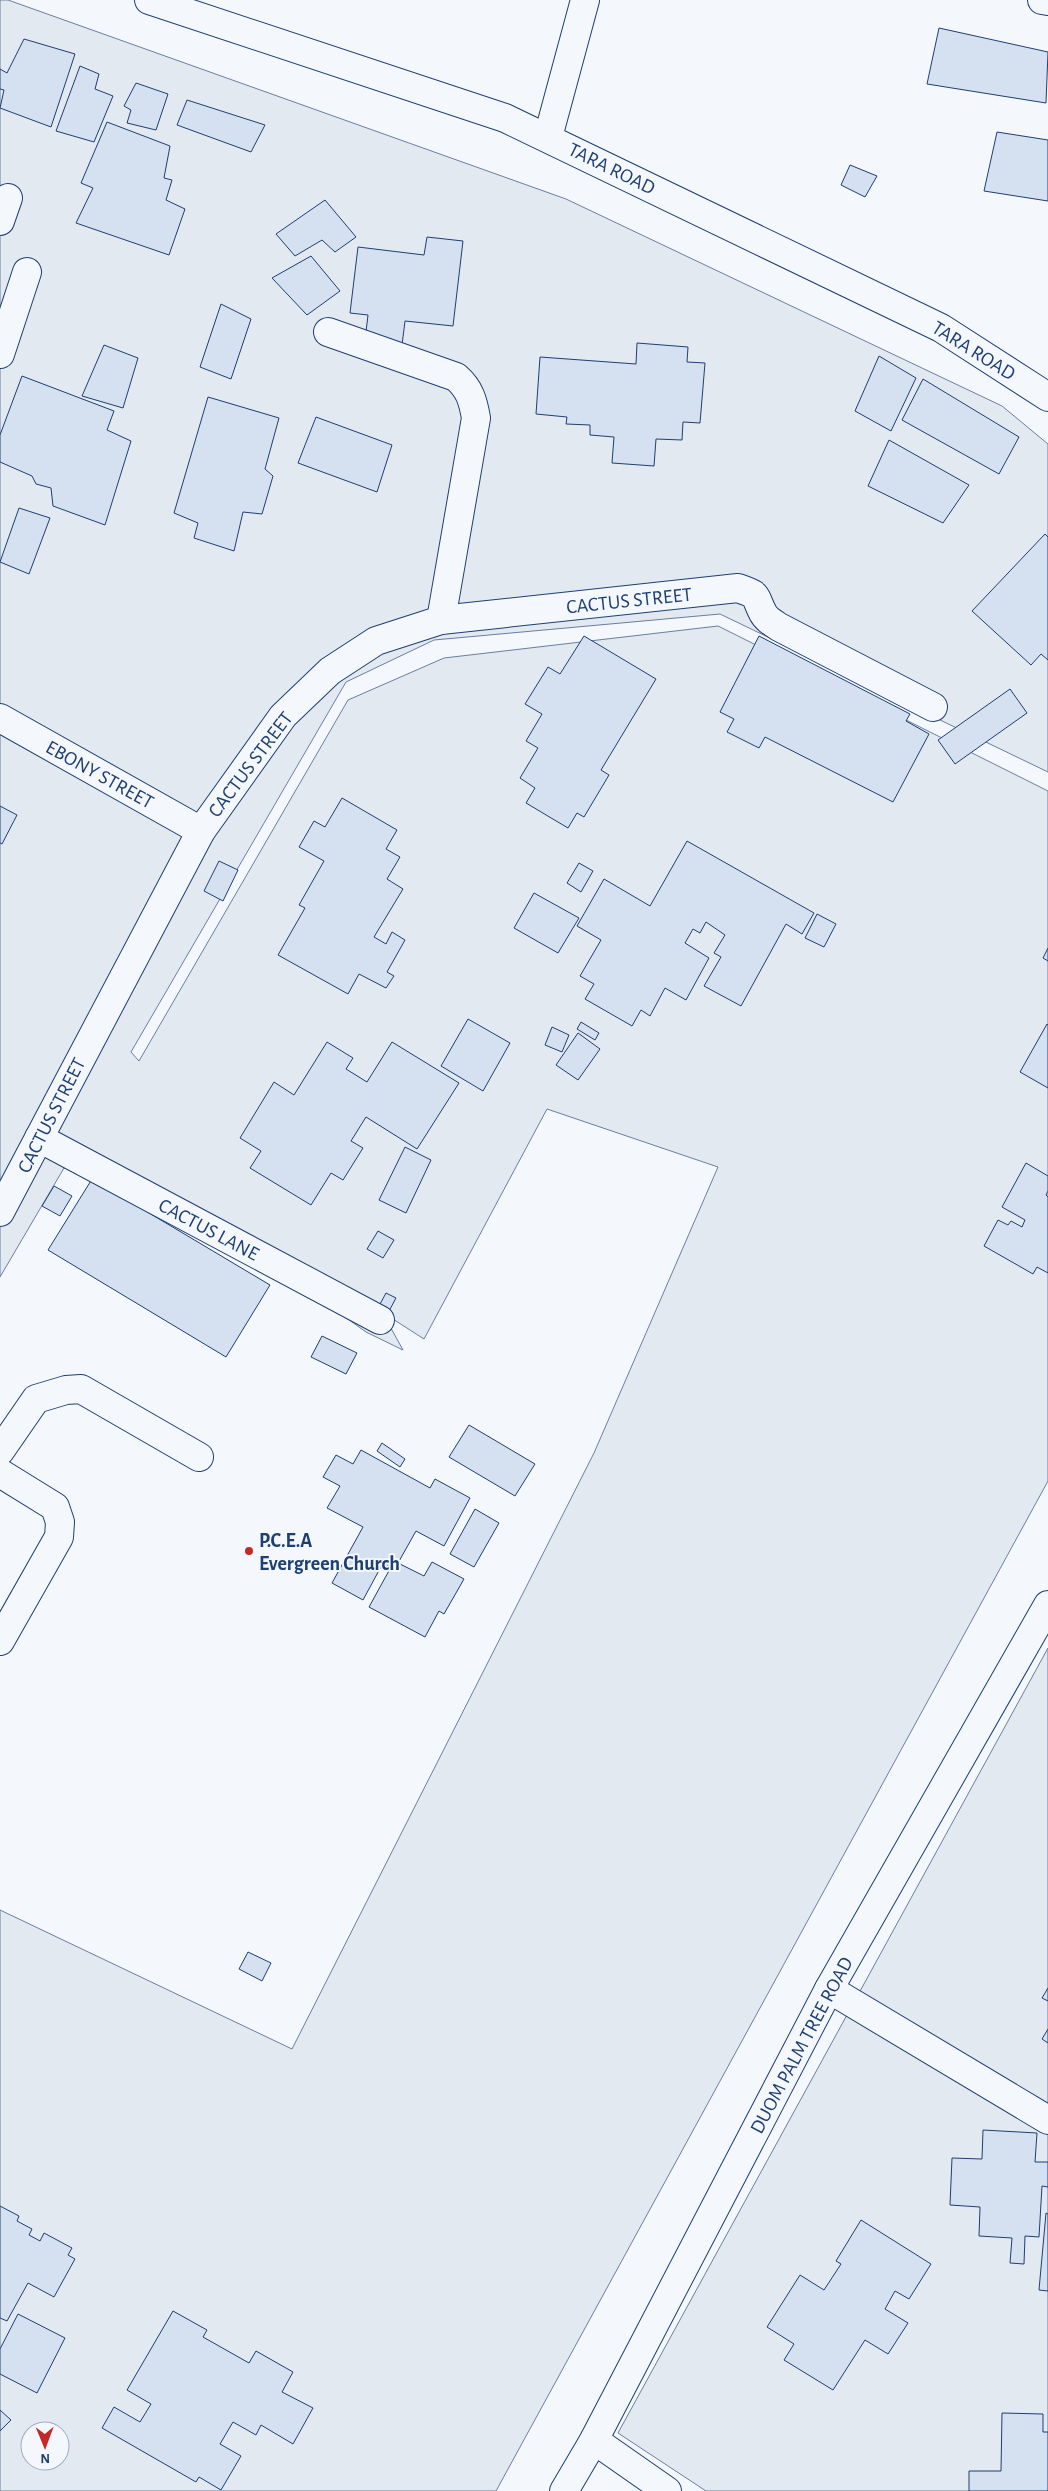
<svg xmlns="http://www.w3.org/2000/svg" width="1048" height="2491" viewBox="0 0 1048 2491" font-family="'Alegreya Sans',sans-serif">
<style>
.green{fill:#e3e9f0;stroke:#687fa3;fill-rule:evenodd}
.building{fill:#d5e0f0;stroke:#1d3f73}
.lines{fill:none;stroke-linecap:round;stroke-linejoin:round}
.minor-casing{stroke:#1d3f73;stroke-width:30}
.minor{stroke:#f4f7fb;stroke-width:28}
.poi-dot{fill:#c62828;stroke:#f4f7fb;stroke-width:2}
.labels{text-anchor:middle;stroke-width:4;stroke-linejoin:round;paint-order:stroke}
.street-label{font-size:20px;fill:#1d3f73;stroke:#f4f7fb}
.poi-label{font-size:20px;font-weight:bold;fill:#1d3f73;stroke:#f4f7fb;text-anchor:start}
</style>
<rect width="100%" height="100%" fill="#f4f7fb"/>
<g class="green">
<path d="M 0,0 L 8,0 L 566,199 L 1002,406 L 1048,444 L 1048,772 L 720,614 L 434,640 L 346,682 L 131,1052 L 139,1061 L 348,700 L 444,658 L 718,626 L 1048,791 L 1048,1481 L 496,2491 L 0,2491 L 0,1910 L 292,2049 L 594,1453 L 718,1167 L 547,1109 L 424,1339 L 382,1312 L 403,1350 L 366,1332 L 169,1192 L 64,1168 L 0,1277 ZM 30,2431 L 60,2431 L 60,2461 L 30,2461 Z"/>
<polygon points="1048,1648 1048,2491 706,2491 618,2433"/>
</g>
<g class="building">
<polygon points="939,28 1048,52 1046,103 927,84"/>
<polygon points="24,39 75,54 51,127 0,108 4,90 0,89 0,69 7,73"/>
<polygon points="80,66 99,74 95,89 113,96 94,142 56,131"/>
<polygon points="136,83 168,94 156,130 127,123 131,110 124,106"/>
<polygon points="187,100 265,125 251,152 177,125"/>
<polygon points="107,122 170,146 164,178 172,180 166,200 185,209 169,255 76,223 93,188 81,183"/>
<polygon points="997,132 1048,140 1048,201 984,191"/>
<polygon points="850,165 877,176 865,197 841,185"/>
<polygon points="325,200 356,237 335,252 322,240 295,256 276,234"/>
<polygon points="427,237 463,241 453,326 405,321 402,345 365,340 368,315 350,313 358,247 424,255"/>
<polygon points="311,256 340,291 307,315 272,278"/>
<polygon points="221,304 251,319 231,379 200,367"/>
<polygon points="637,343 688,347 687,362 705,363 700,423 683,422 682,440 656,439 654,466 612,463 614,437 590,435 590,425 566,424 567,417 536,414 540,357 636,364"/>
<polygon points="104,345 138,358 123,408 82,396"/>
<polygon points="879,356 916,378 891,431 855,411"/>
<polygon points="22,376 114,411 107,430 131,441 105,525 53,506 51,488 36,484 32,476 0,462 0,435"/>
<polygon points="923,379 1019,437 999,474 902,420"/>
<polygon points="208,397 279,418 265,469 273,476 262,514 243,512 234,551 194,538 198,523 174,513"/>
<polygon points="316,417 392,445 377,492 298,463"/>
<polygon points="889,440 969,485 943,523 868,486"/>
<polygon points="19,508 50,518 29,574 0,562"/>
<polygon points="1045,534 1048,537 1048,660 1041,654 1031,665 972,611"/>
<polygon points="584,636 656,679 601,770 609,775 584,817 577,813 568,828 526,803 535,788 520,778 538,748 526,741 542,714 525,704 548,667 560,674"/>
<polygon points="759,636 910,714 906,721 929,734 893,802 765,737 759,748 727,732 734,719 720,712"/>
<polygon points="1010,689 1027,713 955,764 938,740"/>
<polygon points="342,798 397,830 386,849 400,857 387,879 403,889 374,937 386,944 392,932 405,940 387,972 394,976 386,988 359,974 348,994 278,955 305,908 299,905 324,861 299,847 314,821 325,827"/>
<polygon points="0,806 17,815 2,844 0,843"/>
<polygon points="687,841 814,913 802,934 786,924 741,1006 704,986 721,957 714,953 725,935 706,922 700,933 693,929 685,943 709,958 686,1000 665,988 650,1016 641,1010 632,1026 585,999 594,984 580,976 601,940 577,926 604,879 650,906"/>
<polygon points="219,861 238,870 223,901 204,891"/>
<polygon points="579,863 593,871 581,892 567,883"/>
<polygon points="534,893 579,918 558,953 514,928"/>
<polygon points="817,914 836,924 824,947 805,938"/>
<polygon points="1048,948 1048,961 1043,958"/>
<polygon points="468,1019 510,1043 483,1091 441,1066"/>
<polygon points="581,1022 599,1033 595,1040 577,1029"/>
<polygon points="1047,1024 1048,1025 1048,1088 1020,1072"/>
<polygon points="552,1027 569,1035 562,1052 545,1045"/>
<polygon points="578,1033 600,1049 578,1080 556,1065"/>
<polygon points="327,1042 353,1058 346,1069 367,1082 392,1042 459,1083 417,1149 366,1117 351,1141 363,1148 343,1180 331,1173 311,1205 250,1168 261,1151 240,1138 274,1082 294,1095"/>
<polygon points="405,1147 431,1160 406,1213 379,1200"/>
<polygon points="1026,1163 1048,1176 1048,1191 1046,1195 1048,1197 1048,1273 1037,1267 1033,1274 984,1246 998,1220 1008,1225 1011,1221 1022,1227 1025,1220 1002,1207"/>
<polygon points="92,1179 270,1285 226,1357 48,1250"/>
<polygon points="54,1186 72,1196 60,1216 42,1206"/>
<polygon points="378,1231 394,1240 383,1258 367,1249"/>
<polygon points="386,1293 396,1298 389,1311 379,1306"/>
<polygon points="322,1336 357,1353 346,1374 311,1357"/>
<polygon points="469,1425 535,1464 515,1496 449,1457"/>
<polygon points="382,1443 405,1459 400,1467 377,1451"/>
<polygon points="361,1450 430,1488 435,1479 470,1498 444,1546 416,1531 398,1563 424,1576 432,1562 464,1579 444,1614 439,1611 425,1637 369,1607 391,1567 383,1563 363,1600 332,1583 363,1527 327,1508 340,1486 323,1477 336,1455 353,1464"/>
<polygon points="475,1509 499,1523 474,1567 450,1554"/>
<polygon points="248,1952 271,1963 262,1981 239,1969"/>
<polygon points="1048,1988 1048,2001 1042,1998"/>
<polygon points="1048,2029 1048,2043 1042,2039"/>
<polygon points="983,2130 1037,2133 1035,2162 1048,2162 1048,2187 1042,2186 1039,2237 1025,2236 1024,2264 1010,2263 1012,2238 979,2236 980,2207 950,2205 952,2158 982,2159"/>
<polygon points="0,2206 19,2216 17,2221 32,2229 29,2235 40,2241 44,2233 72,2248 68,2255 75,2259 54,2297 28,2283 7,2321 0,2318"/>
<polygon points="1046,2213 1048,2214 1048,2291 1039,2290"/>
<polygon points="861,2220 931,2264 909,2299 895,2291 885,2309 908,2323 888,2354 865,2340 833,2390 784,2360 794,2344 767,2327 800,2275 824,2290 841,2264 836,2261"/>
<polygon points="173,2311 207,2330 203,2337 249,2363 256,2351 293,2372 282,2392 313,2408 293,2444 261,2425 256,2435 233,2422 220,2444 241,2456 221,2490 199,2477 196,2482 102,2428 114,2407 140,2422 151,2404 127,2390"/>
<polygon points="18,2314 65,2338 37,2393 0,2374 0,2349"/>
<polygon points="0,2410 11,2420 0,2431"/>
<polygon points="1002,2413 1043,2414 1043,2432 1048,2432 1048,2491 969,2491 969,2471 1001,2471"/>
</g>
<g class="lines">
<defs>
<g id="minor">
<polyline points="149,0 505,118 941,328 1048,397"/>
<polyline points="1042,0 1048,1"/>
<polyline points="548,137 585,0"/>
<polyline points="0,221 8,198"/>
<path d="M 328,332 L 456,377 C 470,389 473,401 476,418 L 441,620"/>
<polyline points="0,354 27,272"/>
<polyline points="0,718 201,831"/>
<polyline points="39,1138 380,1320"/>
<path d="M 0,1212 L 201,831 L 283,716 L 330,671 L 376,641 L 441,620 L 738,588 C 761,596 753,594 763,613 C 766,619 773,623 779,627 L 933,707"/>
<polyline points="0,1451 36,1399 66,1390 81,1389 199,1457"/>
<polyline points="0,1473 55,1507 60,1522 59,1537 0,1641"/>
<polyline points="829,1989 1048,2120"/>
<polyline points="594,2440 667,2491"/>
<polyline points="564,2491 594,2440 829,1989 1048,1605"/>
</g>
</defs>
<use href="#minor" class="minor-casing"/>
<use href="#minor" class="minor"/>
</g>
<circle class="poi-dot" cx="249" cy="1551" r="5"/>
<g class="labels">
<g class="street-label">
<text transform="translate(612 168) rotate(26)" y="7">TARA ROAD</text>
<text transform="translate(974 350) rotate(32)" y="7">TARA ROAD</text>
<text transform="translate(629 600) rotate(-6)" y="7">CACTUS STREET</text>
<text transform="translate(250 764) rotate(-53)" y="7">CACTUS STREET</text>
<text transform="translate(100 774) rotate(29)" y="7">EBONY STREET</text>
<text transform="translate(51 1115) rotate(-63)" y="7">CACTUS STREET</text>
<text transform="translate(209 1229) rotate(28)" y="7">CACTUS LANE</text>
<text transform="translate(801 2045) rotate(-62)" y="7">DUOM PALM TREE ROAD</text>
</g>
<g class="poi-label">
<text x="259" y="1547">P.C.E.A<tspan x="259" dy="23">Evergreen Church</tspan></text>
</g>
</g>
<g transform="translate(45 2446) rotate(179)"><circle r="24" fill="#f4f7fb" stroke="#9eadc5"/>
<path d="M0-4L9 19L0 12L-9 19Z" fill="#c62828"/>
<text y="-8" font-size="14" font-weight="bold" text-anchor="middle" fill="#1d3f73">N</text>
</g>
</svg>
